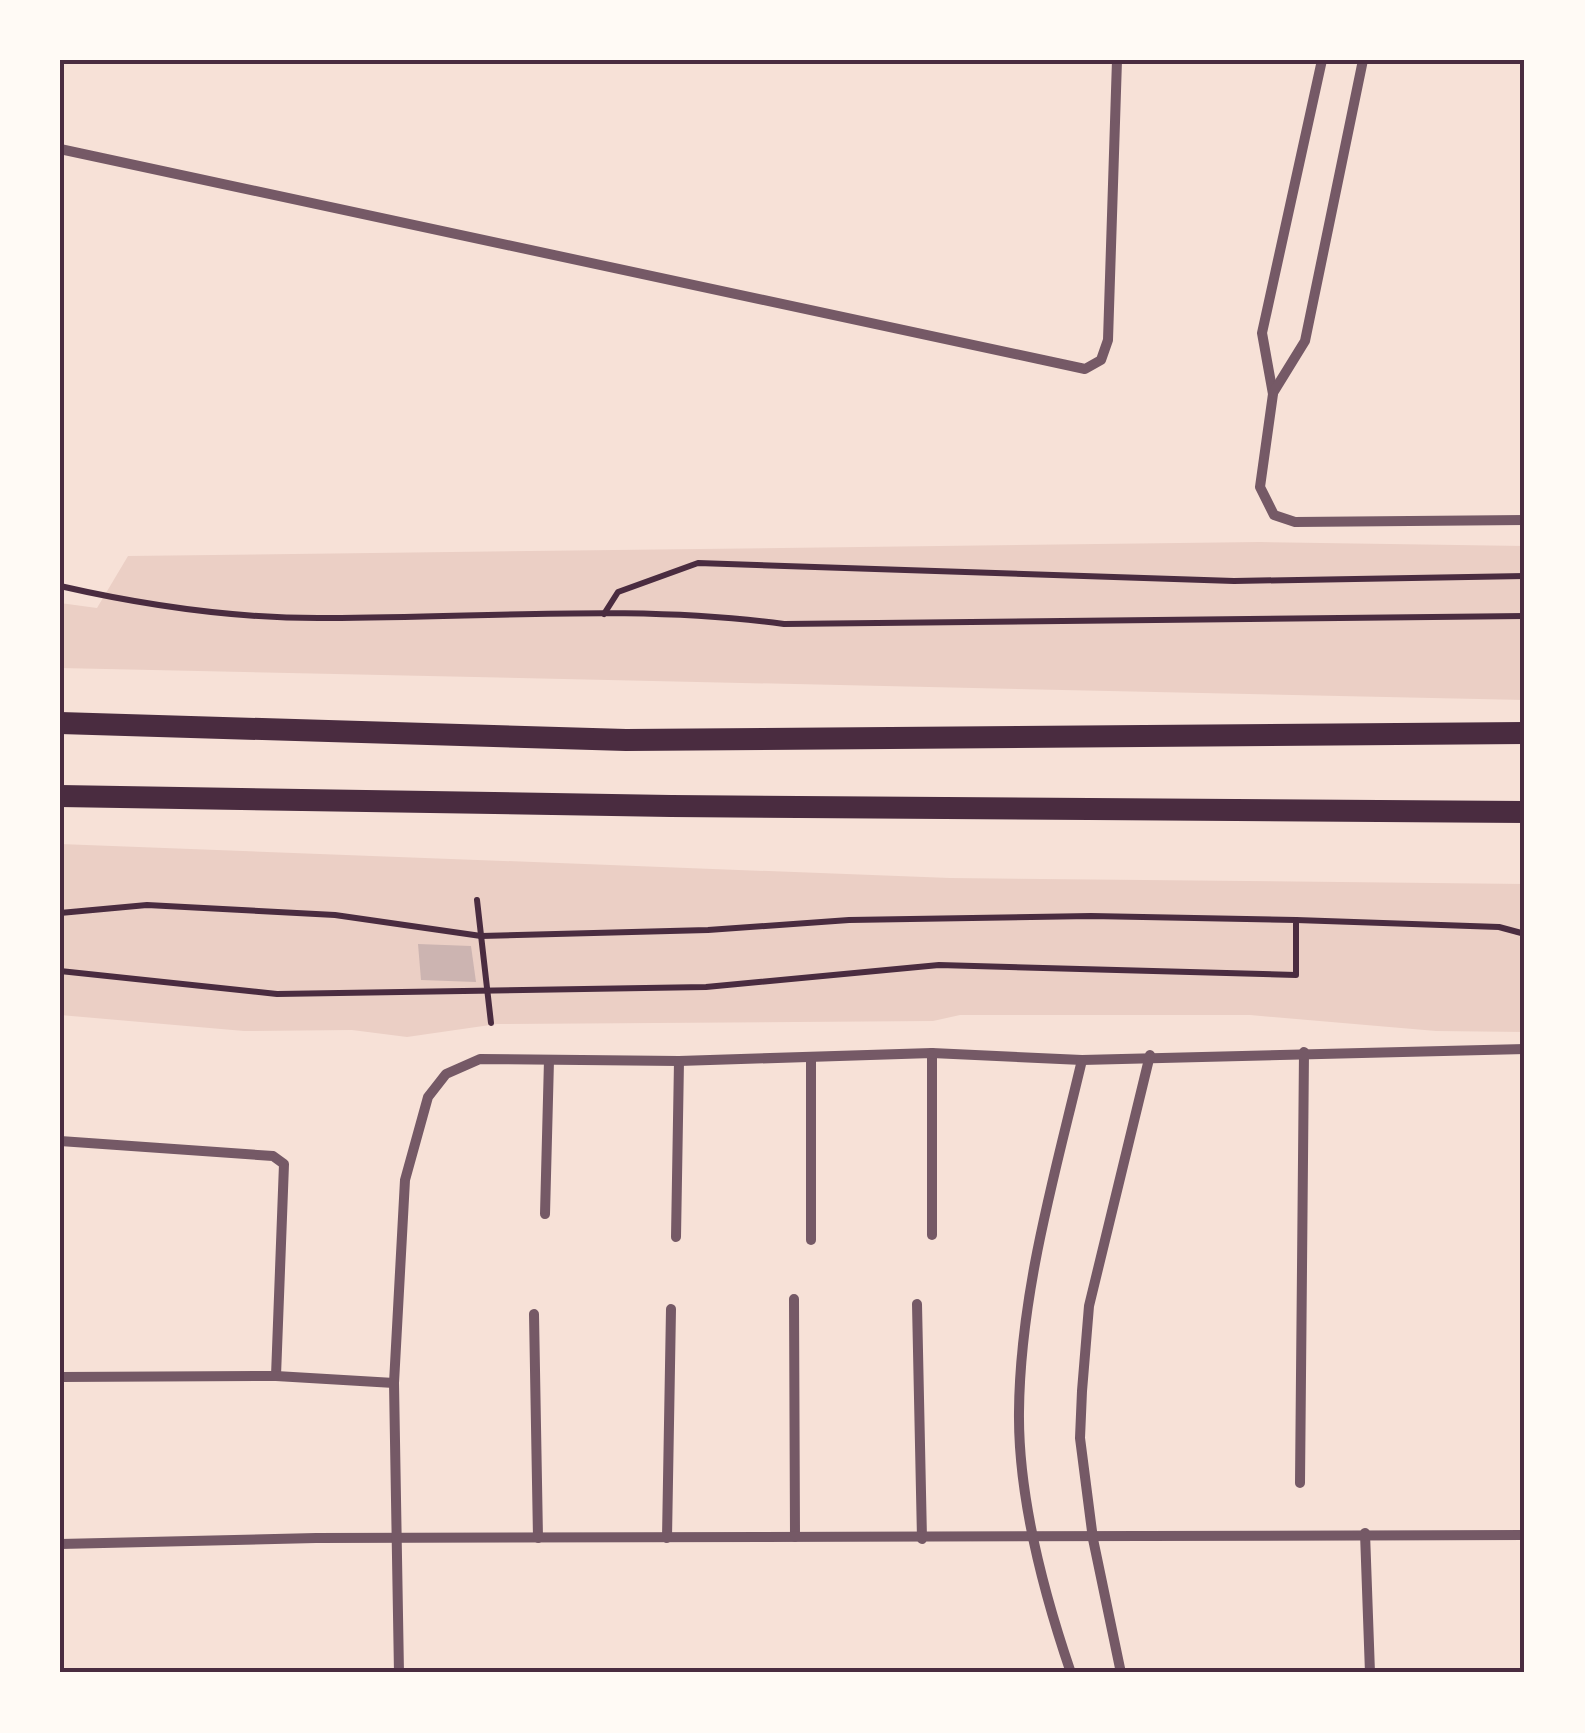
<svg xmlns="http://www.w3.org/2000/svg" width="1585" height="1733" viewBox="0 0 1585 1733" font-family="'Work Sans',sans-serif">
<style>
.green{fill:#ebcfc5}
.building{fill:#ccb4b1}
.lines{fill:none;stroke-linecap:round;stroke-linejoin:round}
.path{stroke:#4a2c40;stroke-width:6}
.minor{stroke:#755966;stroke-width:10}
.primary{stroke:#4a2c40;stroke-width:22}
.neatline{fill:none;stroke:#4a2c40;stroke-width:4}
</style>
<rect width="100%" height="100%" fill="#f7e1d7"/>
<g class="green">
<polygon points="1260,542 1525,546 1525,700 60,668 60,603 97,608 128,556"/>
<polygon points="60,844 950,878 1525,884 1525,1032 1436,1031 1250,1015 960,1015 933,1021 497,1024 407,1037 352,1030 244,1031 60,1015"/>
</g>
<polygon class="building" points="418,944 471,946 476,982 421,980"/>
<g class="lines">
<g class="path">
<path d="M 60,586 C 143,605 233,618 318,618 C 473,619 630,603 784,624 L 1525,616"/>
<polyline points="604,614 618,592 698,563 1234,581 1525,576"/>
<polyline points="477,900 491,1023"/>
<polyline points="60,913 147,905 335,915 481,936 708,930 849,920 1091,916 1296,920 1296,975 939,965 706,987 277,994 60,971"/>
<polyline points="1296,920 1499,927 1525,934"/>
</g>
<g class="minor">
<polyline points="1322,60 1262,333 1273,394 1260,487 1274,515 1295,522 1525,520"/>
<polyline points="60,149 1085,369 1101,360 1108,340 1117,60"/>
<polyline points="1273,393 1305,341 1363,60"/>
<polyline points="811,1057 811,1240"/>
<polyline points="60,1141 273,1156 284,1164 276,1376"/>
<polyline points="545,1214 549,1060"/>
<polyline points="932,1235 932,1053"/>
<polyline points="676,1237 679,1061"/>
<polyline points="794,1299 795,1537"/>
<polyline points="917,1304 922,1539"/>
<polyline points="534,1314 538,1538"/>
<polyline points="60,1377 276,1376 394,1383"/>
<polyline points="1300,1483 1304,1052"/>
<polyline points="1365,1533 1370,1673"/>
<polyline points="667,1538 671,1309"/>
<polyline points="60,1544 316,1538 1525,1535"/>
<polyline points="399,1673 394,1383 405,1180 428,1097 446,1074 480,1059 679,1061 932,1053 1082,1060 1525,1049"/>
<path d="M 1071,1673 C 1044,1594 1018,1496 1019,1412 C 1020,1293 1055,1174 1082,1060"/>
<polyline points="1121,1673 1093,1539 1080,1438 1082,1391 1089,1306 1150,1055"/>
</g>
<g class="primary">
<polyline points="60,723 626,740 1525,733"/>
<polyline points="60,796 671,806 1525,812"/>
</g>
</g>
<rect width="1585" height="1733" fill="none" stroke="#fffaf5" stroke-width="125"/>
<rect x="62" y="62" width="1460" height="1608" class="neatline"/>
</svg>
